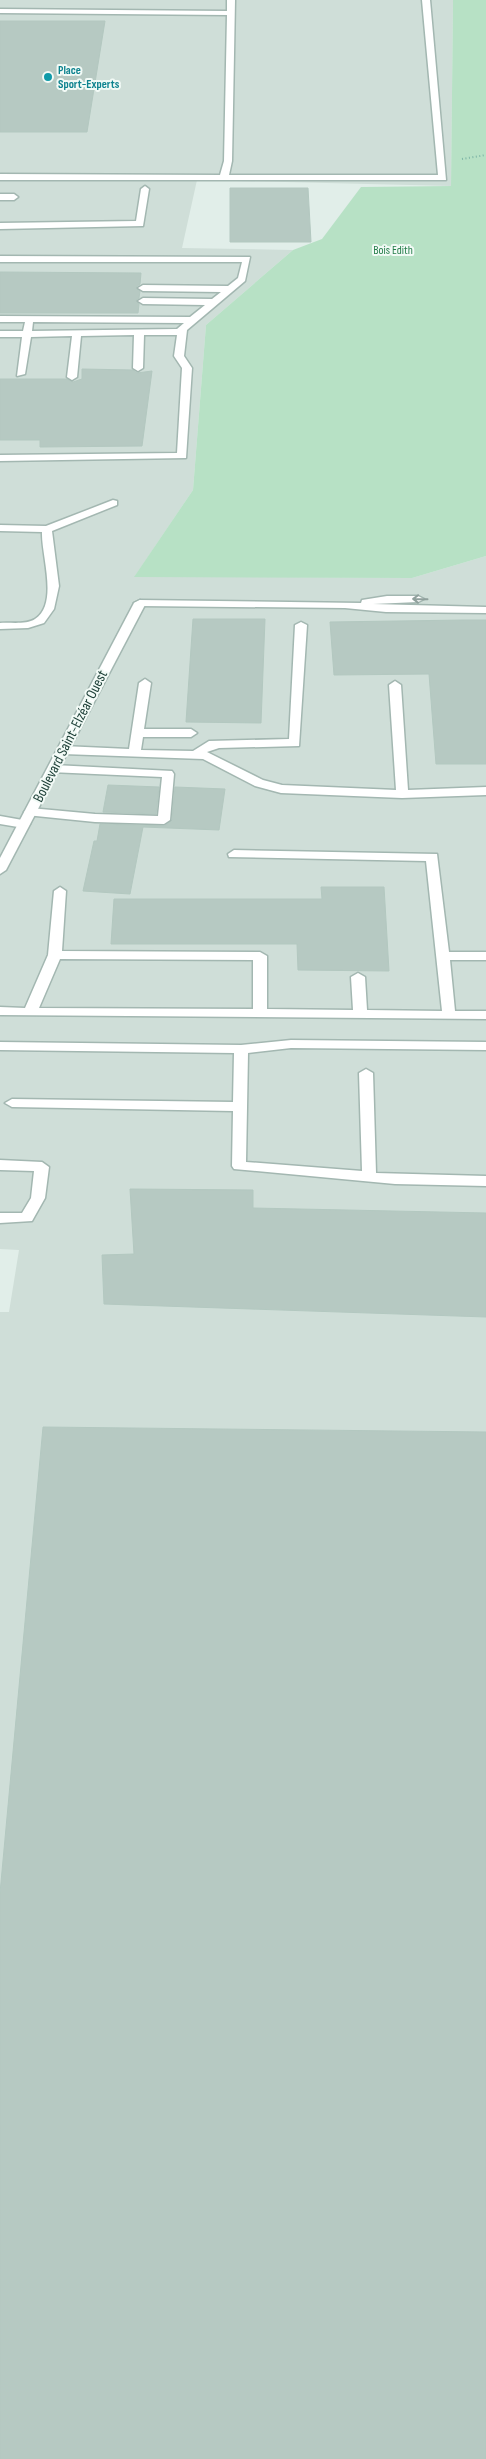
<svg xmlns="http://www.w3.org/2000/svg" width="486" height="2459" viewBox="0 0 486 2459" font-family="'Sofia Sans Condensed',sans-serif">
<style>
.built{fill:#cfded8}
.green{fill:#b7e1c5}
.building{fill:#b6c9c2;stroke:#b3c8c0}
.lines{fill:none;stroke-linecap:round;stroke-linejoin:round}
.service-casing{stroke:#a3b7b1;stroke-width:3}
.minor-casing{stroke:#a3b7b1;stroke-width:3}
.path{stroke:#7eb5a6;stroke-width:2;stroke-dasharray:1 2.5;stroke-linecap:butt}
.service{fill:#fff;fill-rule:evenodd}
.minor{fill:#fff;fill-rule:evenodd}
.oneway{stroke:#8fa09c}
.culture-dot{fill:#0f9aa8;stroke:#f2faf6;stroke-width:2}
.labels{text-anchor:middle;stroke-width:4;stroke-linejoin:round;paint-order:stroke}
.far-culture-label{font-size:12px;font-weight:bold;fill:#0d838f;stroke:#f2faf6;text-anchor:start}
.far-park-label{font-size:12px;fill:#247d4a;stroke:#f2faf6}
.street-label{font-size:15px;fill:#1f4139;stroke:#f2faf6}
</style>
<rect width="100%" height="100%" fill="#e1eee9"/>
<polygon class="built" points="0,0 453,0 451,186 197,180 182,248 293,250 206,325 193,490 135,576 412,578 486,556 486,2459 0,2459 0,1312 9,1312 19,1250 0,1249"/>
<polygon class="green" points="453,0 486,0 486,556 412,578 134,577 193,490 206,325 293,250 322,239 361,187 451,186"/>
<g class="building">
<polygon points="0,21 105,21 87,132 0,132"/>
<polygon points="230,188 308,188 311,242 230,242"/>
<polygon points="0,272 141,273 140,284 136,287 140,291 139,298 136,300 139,304 138,313 0,313"/>
<polygon points="82,369 133,370 137,373 152,371 142,446 40,447 40,440 0,440 0,379 67,379 73,382 82,379"/>
<polygon points="193,619 265,619 261,723 186,722"/>
<polygon points="464,620 486,620 486,764 436,764 429,674 334,675 330,622"/>
<polygon points="108,785 159,787 156,814 103,812"/>
<polygon points="175,787 225,789 219,830 143,827 130,894 83,891 94,841 97,841 100,824 165,826 172,820"/>
<polygon points="321,887 384,887 389,971 298,970 297,944 111,944 114,899 322,899"/>
<polygon points="130,1189 253,1190 253,1208 486,1213 486,1317 104,1304 102,1255 134,1254"/>
<polygon points="43,1427 486,1432 486,2459 0,2459 0,1893"/>
</g>
<g class="lines">
<defs>
<g id="service">
<polygon points="227,0 235,0 232,161 229,175 438,175 422,0 430,0 446,180 0,180 0,174 220,175 224,161 227,15 0,13 0,9 227,11"/>
<polygon points="145,186 149,189 143,226 0,229 0,223 136,221 141,189"/>
<polygon points="0,194 14,194 18,197 14,200 0,200"/>
<path d="M 0,256 L 250,257 L 245,281 L 187,330 L 184,356 L 192,368 L 186,458 L 0,461 L 0,455 L 177,453 L 182,368 L 174,356 L 177,335 L 144,335 L 143,368 L 138,371 L 133,368 L 134,335 L 81,336 L 77,377 L 72,380 L 67,377 L 72,336 L 31,337 L 25,374 L 17,376 L 22,337 L 0,337 L 0,331 L 23,331 L 25,322 L 0,322 L 0,316 L 190,317 L 205,305 L 143,304 L 138,301 L 143,298 L 212,299 L 221,292 L 143,291 L 138,288 L 143,285 L 228,286 L 238,278 L 242,262 L 0,262 ZM 33,322 L 184,323 L 177,329 L 32,331 Z"/>
<path d="M 113,500 L 117,501 L 117,505 L 52,531 L 59,586 L 54,609 L 44,623 L 28,628 L 0,629 L 0,623 C 10,622 26,625 35,619 C 59,604 41,555 42,532 L 0,531 L 0,525 L 46,526 Z"/>
<polygon points="387,596 418,596 424,599 418,602 373,604 486,607 486,613 386,612 345,608 140,606 134,603 140,600 361,603 362,600"/>
<polygon points="301,622 307,625 299,746 219,748 207,752 263,780 282,785 396,790 389,685 395,681 401,685 408,790 486,787 486,795 402,798 281,793 255,786 203,759 63,754 57,750 63,746 129,749 139,683 145,679 151,683 144,729 191,729 197,733 191,737 143,737 141,750 193,751 209,741 289,739 295,625"/>
<polygon points="54,765 172,771 174,774 170,820 164,824 95,822 26,815 24,812 30,808 95,814 158,816 162,777 50,772 48,769"/>
<polygon points="0,816 28,821 30,824 24,828 0,824"/>
<path d="M 234,850 L 437,854 L 449,952 L 486,952 L 486,960 L 450,960 L 455,1011 L 486,1011 L 486,1019 L 0,1015 L 0,1007 L 25,1008 L 48,955 L 54,891 L 60,887 L 66,891 L 62,951 L 260,952 L 267,956 L 267,1009 L 353,1010 L 351,977 L 358,973 L 365,977 L 367,1010 L 442,1011 L 426,861 L 229,857 L 228,854 ZM 60,959 L 253,960 L 253,1009 L 39,1008 Z"/>
<polygon points="291,1040 486,1042 486,1050 291,1048 248,1053 246,1162 362,1171 359,1073 366,1069 373,1073 376,1173 486,1176 486,1186 395,1184 234,1169 232,1166 233,1111 12,1107 5,1103 12,1099 233,1102 234,1053 0,1050 0,1042 241,1045"/>
<polygon points="0,1160 42,1162 49,1167 45,1198 32,1221 0,1223 0,1213 22,1213 31,1198 34,1171 0,1170"/>
</g>
<polygon id="minor" points="140,600 146,603 6,870 0,874 0,858 134,603"/>
</defs>
<use href="#service" class="service-casing"/>
<use href="#minor" class="minor-casing"/>
<polyline class="path" points="462,159 486,155"/>
<use href="#service" class="service"/>
<use href="#minor" class="minor"/>
</g>
<defs><path id="oneway-shaft" d="M-6 0H5M1.5-3L5.5 0L1.5 3" fill="none" stroke-width="1.6" stroke-linecap="round" stroke-linejoin="round" transform="scale(1.25)"/></defs>
<use class="oneway" href="#oneway-shaft" transform="translate(420 599) rotate(-179)"/>
<circle class="culture-dot" cx="48" cy="77" r="5"/>
<g class="labels">
<g class="far-culture-label">
<text x="58" y="74">Place<tspan x="58" dy="14">Sport-Experts</tspan></text>
</g>
<g class="far-park-label">
<text x="393" y="254">Bois Edith</text>
</g>
<g class="street-label">
<text transform="translate(70 736) rotate(-63)" y="5">Boulevard Saint-Elzéar Ouest</text>
</g>
</g>
</svg>
